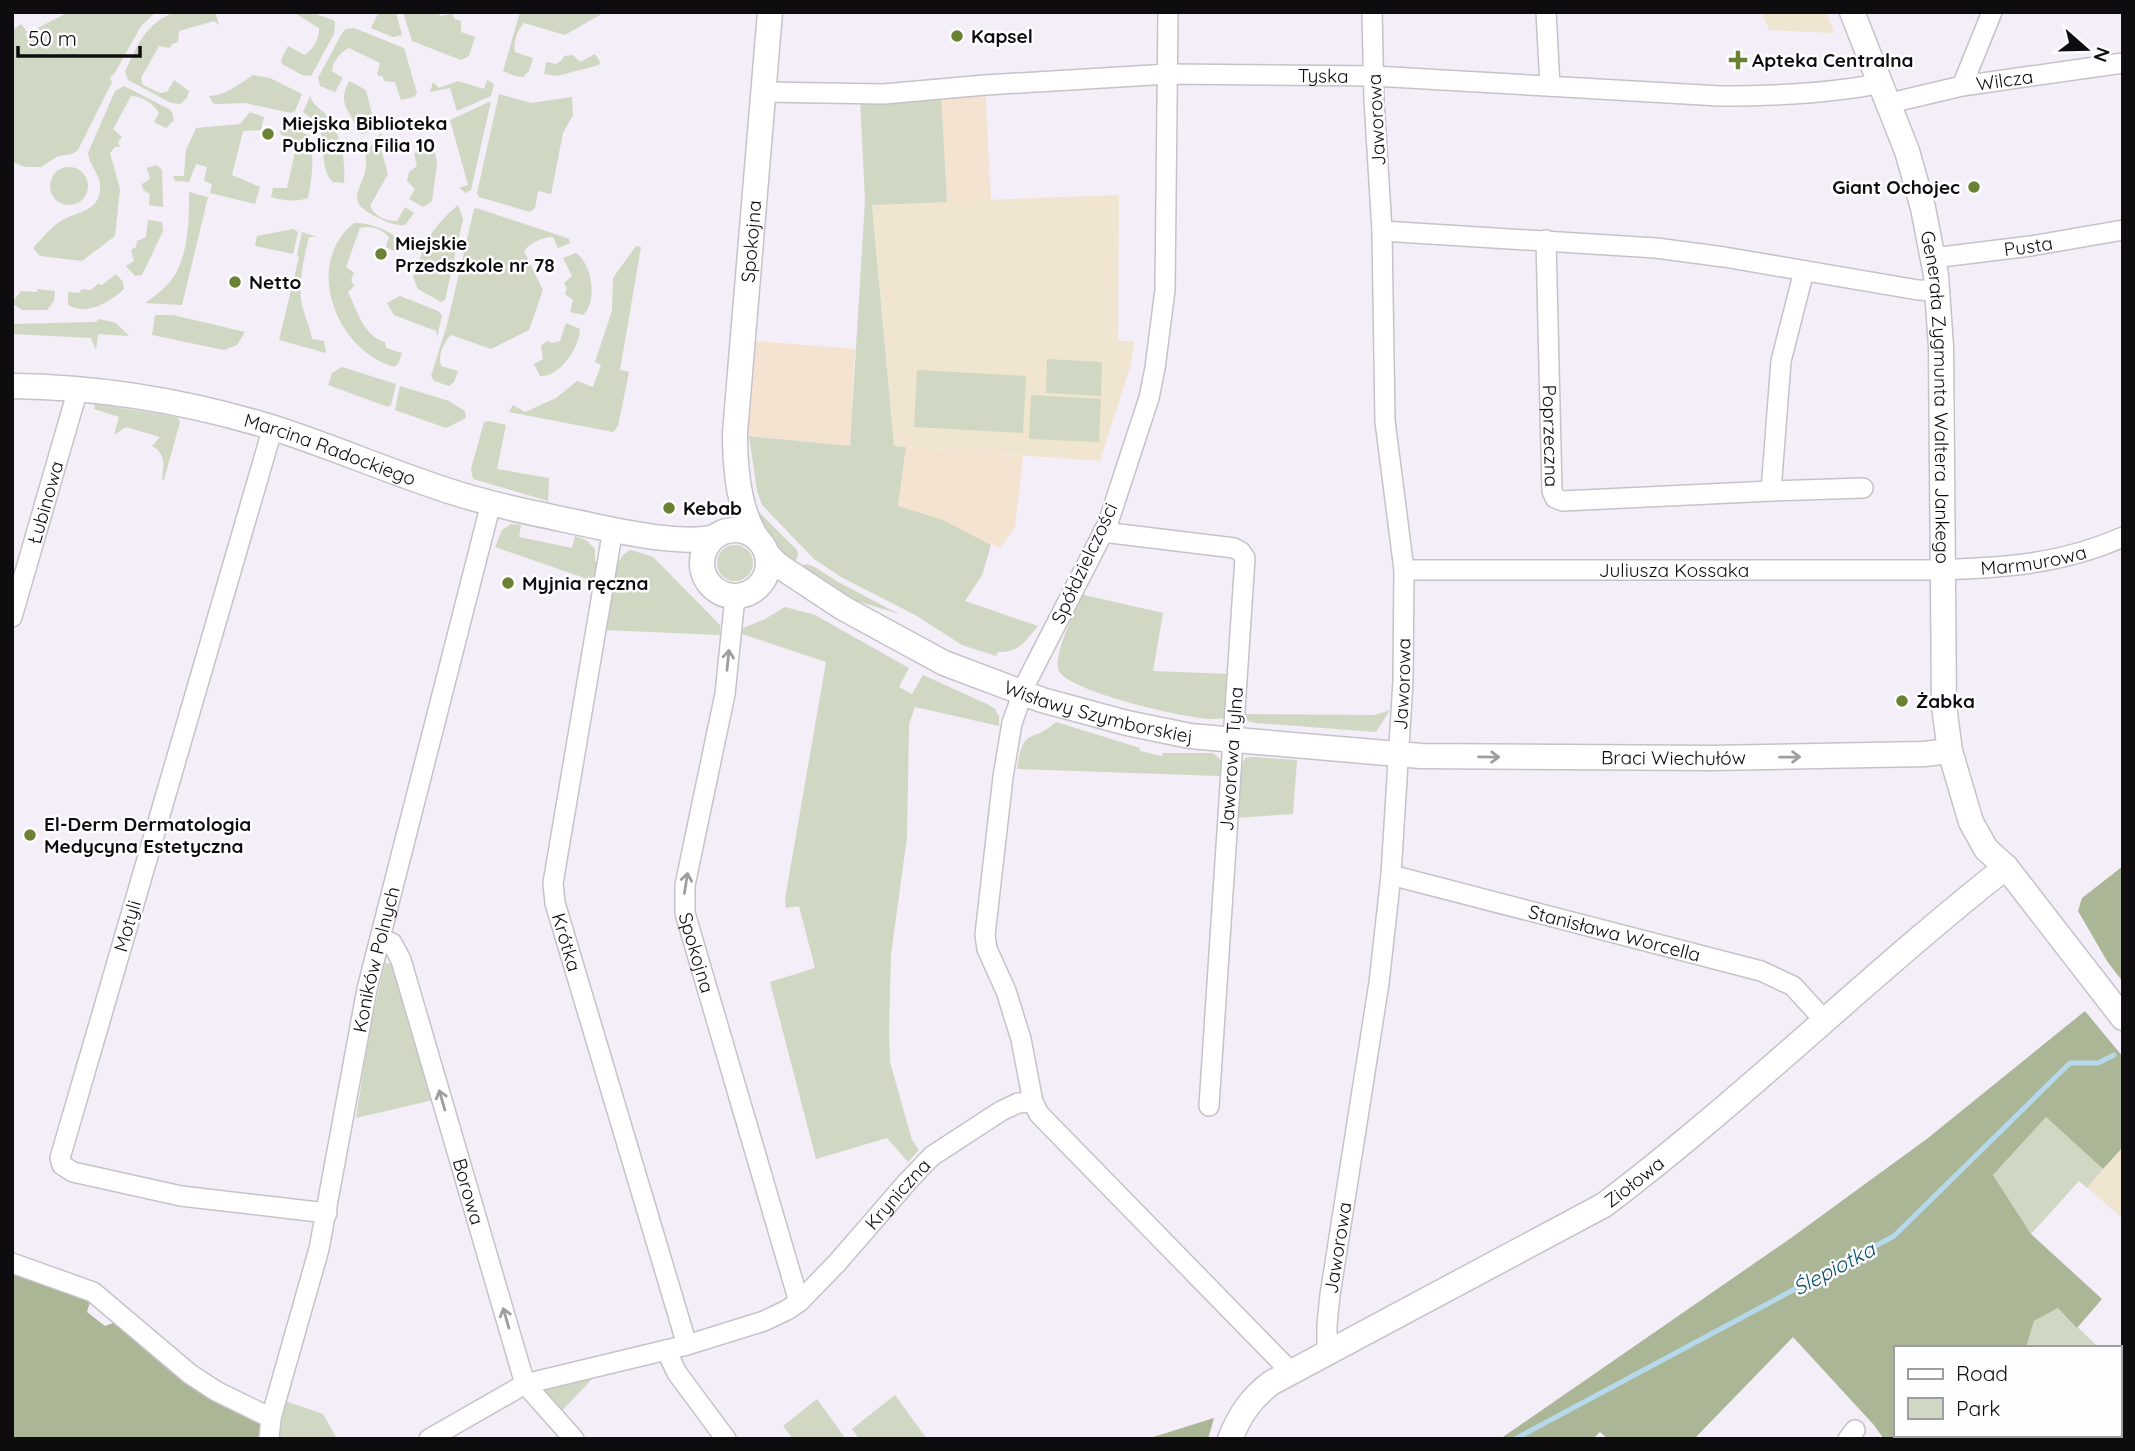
<svg xmlns="http://www.w3.org/2000/svg" width="2135" height="1451" viewBox="0 0 2135 1451" font-family="Quicksand,sans-serif">
<style>
.industrial{fill:#f5e3d2}
.education{fill:#f0e5d0}
.green{fill:#d0d7c3}
.forest{fill:#abb696}
.lines{fill:none;stroke-linecap:round;stroke-linejoin:round}
.stream{stroke:#b5d9eb;stroke-width:5}
.minor-casing{stroke:#c6c2ca;stroke-width:22}
.tertiary-casing{stroke:#c6c2ca;stroke-width:27}
.minor{stroke:#fff;stroke-width:19}
.tertiary{stroke:#fff;stroke-width:24}
.oneway{stroke:#9f9e9f}
.poi-dot{fill:#6b8234;stroke:#fefdff;stroke-width:2.5}
.labels{text-anchor:middle;stroke-width:5;stroke-linejoin:round;paint-order:stroke}
.poi-label{font-size:19px;font-weight:bold;fill:#0e0c0f;stroke:#fefdff;text-anchor:start}
.street-label{font-size:19px;fill:#0e0c0f;stroke:#fefdff}
.water-label{font-size:21px;font-style:italic;fill:#0c526b;stroke:#fefdff}
</style>
<rect width="100%" height="100%" fill="#f3eef7"/>
<g class="industrial">
<polygon points="985,85 991,200 947,202 940,89"/>
<polygon points="744,340 855,349 850,446 744,435"/>
<polygon points="906,447 1023,456 1015,527 1000,548 898,506"/>
</g>
<g class="education">
<polygon points="1762,12 1826,12 1834,33 1769,30"/>
<polygon points="1119,195 1118,341 1134,341 1131,364 1100,461 894,446 872,204"/>
<polygon points="2123,1147 2123,1219 2087,1187"/>
</g>
<g class="green">
<polygon points="69,12 156,12 141,26 116,71 110,78 112,82 78,150 72,154 58,156 41,167 25,167 12,162 12,31 21,24 28,33"/>
<path d="M 175,12 L 215,12 L 219,25 L 214,21 L 179,31 L 178,42 L 172,44 L 170,48 L 159,46 L 141,78 L 143,85 L 160,93 L 167,92 L 174,80 L 189,91 L 187,98 L 180,104 L 171,103 L 128,80 L 125,72 C 138,44 145,24 175,12 Z"/>
<path d="M 293,12 L 310,12 L 335,21 L 334,34 L 311,76 L 302,75 L 282,64 L 281,60 L 288,46 L 305,55 C 313,49 320,38 319,28 Z"/>
<polygon points="379,12 396,12 402,35 393,37 371,28"/>
<polygon points="403,12 438,12 440,16 452,14 455,19 461,21 461,32 475,37 469,56 461,60 412,41"/>
<path d="M 520,12 L 605,12 L 565,35 L 524,23 C 517,30 513,43 515,52 L 533,58 L 529,71 L 523,77 L 515,76 L 503,71 Z"/>
<path d="M 354,28 L 404,48 L 417,93 L 414,97 L 401,100 L 395,82 L 384,81 L 383,77 L 377,75 L 380,63 L 349,48 C 340,52 333,61 332,71 L 343,78 L 335,92 L 320,86 L 318,78 L 342,33 L 346,29 Z"/>
<polygon points="595,54 600,62 599,65 557,76 544,74 546,62 556,64 562,60 564,56 573,55 580,62"/>
<path d="M 253,75 L 270,78 L 302,94 L 295,111 L 291,113 L 245,103 L 216,104 L 213,103 L 209,96 C 224,96 240,84 253,75 Z"/>
<polygon points="487,80 494,84 491,96 457,111 450,88 430,92 433,82 439,88 458,81 484,89"/>
<path d="M 349,81 L 366,90 L 375,127 L 382,128 L 362,134 C 355,130 356,127 353,120 C 344,104 340,99 349,81 Z"/>
<path d="M 124,86 L 169,109 L 172,112 L 174,120 L 166,128 L 154,122 L 159,113 C 153,103 142,96 131,96 L 113,129 L 122,137 L 118,142 L 120,147 L 115,147 L 110,153 L 120,189 L 115,236 L 82,261 L 40,256 L 33,248 C 42,239 50,228 61,221 C 78,210 102,213 100,183 C 98,172 89,164 88,153 L 115,91 Z"/>
<polygon points="499,94 531,103 572,97 573,115 563,133 551,194 538,191 535,208 530,212 479,197 477,193"/>
<path d="M 941,94 L 947,202 L 872,205 L 894,446 L 906,447 L 898,506 L 943,520 L 991,545 L 982,575 L 965,601 L 1038,626 C 1024,642 1021,652 998,652 L 996,656 L 962,645 L 917,616 L 841,577 L 814,559 L 762,505 L 757,491 L 749,436 L 850,446 L 865,200 L 860,99 Z"/>
<path d="M 310,96 C 313,106 322,109 328,117 C 341,135 346,162 344,183 L 333,182 C 320,170 325,146 320,130 L 328,129 L 318,127 L 314,120 L 303,112 Z"/>
<polygon points="491,101 471,190 466,193 459,188 468,185 450,120"/>
<polygon points="250,112 264,117 261,130 243,131 232,175 260,187 255,204 210,193 212,184 204,181 207,167 196,164 189,182 175,181 173,176 184,176 186,150 196,128 240,124"/>
<path d="M 282,125 L 309,135 C 315,157 312,176 308,198 C 295,202 284,201 271,197 L 273,188 L 287,188 L 297,143 L 280,134 Z"/>
<path d="M 383,133 L 378,139 L 388,174 L 370,206 C 374,216 387,222 397,221 L 405,207 L 414,213 L 405,225 C 395,226 387,222 379,218 C 335,198 373,186 365,153 L 380,134 Z"/>
<polygon points="426,150 435,152 437,164 432,201 423,207 409,199 415,189 407,181 409,172 417,166 414,153"/>
<polygon points="157,165 162,170 163,207 149,205 150,194 143,190 142,184 150,179 147,168"/>
<circle cx="69" cy="186" r="19"/>
<path d="M 189,192 L 208,197 L 182,305 L 145,303 C 152,298 160,292 166,286 C 189,264 189,221 189,192 Z"/>
<path d="M 458,205 L 463,219 L 445,300 L 441,302 L 418,289 L 413,277 C 425,243 430,229 458,205 Z"/>
<path d="M 476,208 L 564,237 L 569,239 L 570,243 L 558,248 L 553,237 C 543,237 531,242 524,251 L 543,290 L 529,330 L 491,349 L 451,335 C 443,343 438,355 441,366 L 458,371 L 454,382 L 449,386 L 434,381 L 431,376 L 447,325 L 474,209 Z"/>
<polygon points="148,220 162,222 163,231 142,275 135,276 126,266 134,261 131,250 136,247 137,241 146,237"/>
<path d="M 354,223 C 368,222 386,229 398,238 L 398,249 L 394,251 L 386,247 L 389,237 C 382,229 371,225 360,228 L 346,267 L 354,273 L 351,280 L 354,286 L 348,292 C 357,310 364,337 385,342 L 386,348 L 402,353 L 398,364 L 394,367 C 337,351 302,265 354,223 Z"/>
<polygon points="293,229 298,232 293,254 255,246 257,236"/>
<path d="M 302,232 L 317,237 L 309,237 C 304,258 299,279 301,300 C 303,313 310,326 312,339 L 324,341 L 326,353 L 279,340 L 299,257 L 297,255 Z"/>
<polygon points="636,246 641,247 620,370 629,372 618,426 613,432 509,412 513,405 525,412 556,398 577,381 593,387 601,365 595,362 612,311 613,278"/>
<path d="M 576,253 C 592,264 598,301 583,315 L 570,312 L 573,300 L 565,294 L 567,288 L 564,283 L 572,276 L 563,258 Z"/>
<path d="M 116,274 L 123,282 L 124,289 C 110,302 87,316 68,305 L 68,292 L 79,293 L 82,289 L 91,290 L 98,284 L 102,285 Z"/>
<polygon points="37,289 55,291 54,301 47,310 22,310 12,303 21,291 37,292"/>
<polygon points="400,296 438,311 442,315 437,338 436,331 394,315 387,303"/>
<polygon points="155,315 173,315 245,332 237,345 224,350 152,335"/>
<polygon points="100,319 116,323 129,336 98,334 96,350 91,338 12,334 12,324 95,322"/>
<path d="M 566,323 L 580,329 C 579,348 560,377 540,376 L 534,364 L 543,359 L 541,346 L 547,341 L 554,343 L 560,341 Z"/>
<polygon points="1047,359 1102,362 1101,396 1046,393"/>
<polygon points="342,367 396,384 391,405 388,407 328,385 332,373"/>
<polygon points="917,370 1026,376 1023,433 914,427"/>
<polygon points="400,386 449,401 465,411 466,418 446,428 395,410"/>
<polygon points="1031,395 1101,399 1099,442 1029,439"/>
<path d="M 95,404 L 177,417 L 180,422 L 164,480 L 162,479 C 164,466 166,453 152,446 L 160,437 L 126,427 L 114,435 L 119,417 L 94,409 Z"/>
<polygon points="489,421 506,425 497,469 549,478 548,501 473,479 471,469 484,422"/>
<path d="M 756,509 L 797,550 L 798,556 L 794,563 C 780,552 763,526 756,509 Z"/>
<polygon points="511,524 521,525 519,537 572,548 575,536 586,540 595,549 595,561 599,563 596,582 495,547 502,530"/>
<circle cx="735" cy="563" r="18"/>
<path d="M 631,550 L 653,557 L 720,625 L 720,635 L 604,630 C 607,609 609,558 631,550 Z"/>
<polygon points="806,564 813,566 838,582 899,614 857,601 801,566"/>
<path d="M 1080,594 L 1163,613 L 1153,671 L 1230,674 L 1228,717 C 1223,718 1218,719 1212,719 C 1187,719 1070,692 1059,671 C 1054,660 1066,630 1071,620 L 1067,617 Z"/>
<polygon points="785,607 815,615 909,668 899,687 912,694 923,675 989,705 997,710 995,711 999,715 999,726 915,707 909,724 907,837 891,955 889,1029 890,1062 912,1140 919,1150 908,1162 887,1138 816,1159 770,982 815,968 799,906 786,908 785,899 826,662 742,634 743,628 765,619"/>
<polygon points="1390,710 1376,732 1255,723 1241,719 1242,714 1375,715"/>
<path d="M 1056,722 L 1140,748 L 1140,751 L 1162,756 L 1163,753 L 1213,753 L 1221,760 L 1220,776 L 1017,769 C 1024,724 1031,745 1056,722 Z"/>
<polygon points="1252,757 1297,760 1293,814 1235,818 1241,765 1245,758"/>
<polygon points="385,963 394,964 433,1100 356,1118 370,1028"/>
<polygon points="2046,1117 2103,1169 2087,1188 2079,1181 2031,1234 1993,1175"/>
<polygon points="2058,1308 2099,1348 2026,1348 2034,1321"/>
<polygon points="605,1365 562,1411 557,1420 525,1384"/>
<polygon points="895,1395 927,1439 859,1439 852,1429"/>
<polygon points="817,1399 846,1439 793,1439 783,1426"/>
<polygon points="282,1400 323,1414 337,1439 275,1439"/>
</g>
<g class="forest">
<polygon points="2123,866 2123,982 2107,961 2078,911 2082,898"/>
<polygon points="2085,1011 2123,1057 2123,1147 2103,1169 2046,1117 1993,1175 2031,1234 2102,1299 2077,1328 2058,1308 2034,1321 2026,1348 1895,1348 1895,1435 1996,1435 1994,1439 1884,1439 1873,1424 1793,1337 1694,1439 1608,1439 1600,1432 1593,1439 1500,1439 1791,1238 1928,1138"/>
<polygon points="12,1263 93,1292 87,1312 105,1326 125,1319 271,1418 269,1439 12,1439"/>
<polygon points="1214,1418 1208,1439 1147,1439"/>
</g>
<g class="lines">
<polyline class="stream" points="1515,1439 1894,1236 2070,1063 2098,1063 2114,1055"/>
<defs>
<g id="minor">
<polyline points="1168,12 1165,290 1155,368 1149,398 1108,523 1027,681 1012,723 1003,777 985,935 987,949 1006,991 1021,1039 1033,1102 1039,1114 1292,1373"/>
<polyline points="1546,12 1550,86"/>
<polyline points="1962,86 1992,12"/>
<path id="s1" d="M 764,92 L 884,94 L 985,85 L 1169,74 L 1374,76 L 1720,96 C 1773,96 1829,94 1882,83"/>
<path id="s2" d="M 1890,103 L 1962,86 L 2123,63"/>
<polyline points="1382,231 1656,248 1724,257 1918,290 1937,291"/>
<path id="s3" d="M 1546,240 L 1552,491 L 1555,498 L 1563,501 L 1771,491 L 1781,361 L 1804,271"/>
<path id="s4" d="M 1933,258 L 2031,246 L 2123,230"/>
<polyline points="273,427 60,1158 62,1165 73,1172 181,1196 327,1213"/>
<polyline points="1771,491 1863,488"/>
<path id="s5" d="M 613,529 L 553,883 L 555,903 L 687,1345"/>
<polyline points="1103,532 1234,548 1241,552 1245,558 1209,1106"/>
<path id="s6" d="M 1404,570 L 1934,570 C 2001,568 2060,565 2123,537"/>
<path id="s7" d="M 735,597 L 725,694 L 685,885 L 685,913 L 799,1302"/>
<path id="s8" d="M 12,617 L 78,389"/>
<path id="s9" d="M 1391,875 L 1761,971 L 1793,986 L 1824,1020"/>
<path id="s10" d="M 380,939 L 392,943 L 401,960 L 525,1384 L 574,1439"/>
<polyline points="12,1263 93,1292 190,1374 216,1391 271,1418"/>
<polyline points="666,1350 677,1373 726,1439"/>
<path id="s11" d="M 1327,1355 L 1327,1325 L 1330,1295 L 1379,983 L 1391,875 L 1403,681 L 1404,570 L 1385,421 L 1382,231 L 1374,100 L 1372,12"/>
<path id="s12" d="M 269,1439 L 271,1418 L 319,1249 L 367,989 L 491,503"/>
<path id="s13" d="M 429,1439 L 525,1384 L 687,1345 L 764,1321 L 787,1310 L 799,1302 L 837,1263 L 908,1181 L 932,1156 L 1001,1111 L 1018,1103 L 1033,1102"/>
<polyline points="1848,1439 1855,1430"/>
</g>
<g id="tertiary">
<path id="s14" d="M 1852,12 L 1907,151 L 1923,208 L 1936,275 L 1941,347 L 1944,706 L 1950,751 L 1971,822 L 1986,849 L 2006,867 L 2123,1018"/>
<path id="s15" d="M 12,386 C 100,387 190,402 274,428 C 333,447 390,472 449,491 C 498,507 549,516 599,527 C 630,533 684,545 714,537"/>
<circle cx="735" cy="563" r="33"/>
<path id="s16" d="M 757,538 C 738,510 735,466 735,433 L 770,12"/>
<path id="s17" d="M 767,554 L 778,565 L 843,608 L 944,663 L 1042,700 L 1127,723 L 1190,736 L 1421,756 L 1711,758 L 1924,754 L 1950,751"/>
<path id="s18" d="M 1230,1439 C 1240,1415 1250,1399 1271,1383 L 1604,1205 C 1743,1100 1869,975 2006,867"/>
</g>
</defs>
<use href="#minor" class="minor-casing"/>
<use href="#tertiary" class="tertiary-casing"/>
<use href="#minor" class="minor"/>
<use href="#tertiary" class="tertiary"/>
</g>
<defs><path id="oneway-shaft" d="M-6 0H5M1.5-3L5.5 0L1.5 3" fill="none" stroke-width="1.6" stroke-linecap="round" stroke-linejoin="round" transform="scale(1.75)"/></defs>
<g class="oneway">
<use href="#oneway-shaft" transform="translate(728 660) rotate(-84)"/>
<use href="#oneway-shaft" transform="translate(1489 757) rotate(1)"/>
<use href="#oneway-shaft" transform="translate(1790 757) rotate(-1)"/>
<use href="#oneway-shaft" transform="translate(686 883) rotate(-81)"/>
<use href="#oneway-shaft" transform="translate(442 1100) rotate(-106)"/>
<use href="#oneway-shaft" transform="translate(506 1318) rotate(-106)"/>
</g>
<g class="poi-dot">
<circle cx="957" cy="36" r="7"/>
<path d="M1734.5 49.5h7v7h7v7h-7v7h-7v-7h-7v-7h7z"/>
<circle cx="268" cy="134" r="7"/>
<circle cx="1974" cy="187" r="7"/>
<circle cx="381" cy="254" r="7"/>
<circle cx="235" cy="282" r="7"/>
<circle cx="669" cy="508" r="7"/>
<circle cx="508" cy="583" r="7"/>
<circle cx="1902" cy="701" r="7"/>
<circle cx="30" cy="835" r="7"/>
</g>
<g class="labels">
<g class="poi-label">
<text x="971" y="43">Kapsel</text>
<text x="1752" y="67">Apteka Centralna</text>
<text x="282" y="130">Miejska Biblioteka<tspan x="282" dy="22">Publiczna Filia 10</tspan></text>
<text x="1960" y="194" text-anchor="end">Giant Ochojec</text>
<text x="395" y="250">Miejskie<tspan x="395" dy="22">Przedszkole nr 78</tspan></text>
<text x="249" y="289">Netto</text>
<text x="683" y="515">Kebab</text>
<text x="522" y="590">Myjnia ręczna</text>
<text x="1916" y="708">Żabka</text>
<text x="44" y="831">El-Derm Dermatologia<tspan x="44" dy="22">Medycyna Estetyczna</tspan></text>
</g>
<g class="street-label">
<text dy="7" stroke="none"><textPath href="#s1" startOffset="560">Tyska</textPath></text>
<text dy="7" stroke="none"><textPath href="#s2" startOffset="117">Wilcza</textPath></text>
<text transform="translate(1376 120) rotate(-93)" y="7">Jaworowa</text>
<text dy="7" stroke="none"><textPath href="#s16" startOffset="301">Spokojna</textPath></text>
<text dy="7" stroke="none"><textPath href="#s4" startOffset="96">Pusta</textPath></text>
<text dy="7" stroke="none"><textPath href="#s14" startOffset="399">Generała Zygmunta Waltera Jankego</textPath></text>
<text dy="7" stroke="none"><textPath href="#s3" startOffset="196">Poprzeczna</textPath></text>
<text dy="7" stroke="none"><textPath href="#s15" startOffset="326">Marcina Radockiego</textPath></text>
<text dy="7" stroke="none"><textPath href="#s8" startOffset="119">Łubinowa</textPath></text>
<text dy="7" stroke="none"><textPath href="#s6" startOffset="630">Marmurowa</textPath></text>
<text transform="translate(1084 563) rotate(-65)" y="7">Spółdzielczości</text>
<text dy="7" stroke="none"><textPath href="#s6" startOffset="270">Juliusza Kossaka</textPath></text>
<text dy="7" stroke="none"><textPath href="#s11" startOffset="676">Jaworowa</textPath></text>
<text dy="7" stroke="none"><textPath href="#s17" startOffset="371">Wisławy Szymborskiej</textPath></text>
<text dy="7" stroke="none"><textPath href="#s17" startOffset="950">Braci Wiechułów</textPath></text>
<text transform="translate(1231 759) rotate(-86)" y="7">Jaworowa Tylna</text>
<text transform="translate(127 926) rotate(-74)" y="7">Motyli</text>
<text dy="7" stroke="none"><textPath href="#s9" startOffset="231">Stanisława Worcella</textPath></text>
<text dy="7" stroke="none"><textPath href="#s5" startOffset="420">Krótka</textPath></text>
<text dy="7" stroke="none"><textPath href="#s7" startOffset="362">Spokojna</textPath></text>
<text dy="7" stroke="none"><textPath href="#s12" startOffset="492">Koników Polnych</textPath></text>
<text dy="7" stroke="none"><textPath href="#s18" startOffset="486">Ziołowa</textPath></text>
<text dy="7" stroke="none"><textPath href="#s10" startOffset="273">Borowa</textPath></text>
<text dy="7" stroke="none"><textPath href="#s13" startOffset="544">Kryniczna</textPath></text>
<text dy="7" stroke="none"><textPath href="#s11" startOffset="108">Jaworowa</textPath></text>
</g>
<g class="water-label">
<text transform="translate(1834 1269) rotate(-28)" y="7">Ślepiotka</text>
</g>
</g>
<rect width="2135" height="1451" fill="none" stroke="#0e0c0f" stroke-width="28"/>
<rect x="1894" y="1346" width="228" height="91" fill="#fefdff" stroke="#9e9d9f" stroke-width="2"/>
<rect x="1908" y="1369" width="35" height="10" fill="#ffffff" stroke="#9e9d9f" stroke-width="2"/>
<text x="1956" y="1381" font-size="21" fill="#0e0c0f">Road</text>
<rect x="1908" y="1398" width="35" height="21" fill="#d0d7c3" stroke="#9e9d9f" stroke-width="2"/>
<text x="1956" y="1416" font-size="21" fill="#0e0c0f">Park</text>
<g transform="translate(2086 49) rotate(110)" stroke="#fefdff" stroke-width="5" paint-order="stroke">
<path d="M0-5L12 26L0 18L-12 26Z" fill="#0e0c0f"/>
<text y="-10" font-size="19" font-weight="bold" text-anchor="middle" fill="#0e0c0f">N</text>
</g>
<path d="M18 46v10h122v-10" fill="none" stroke="#0e0c0f" stroke-width="3.5"/>
<text x="28" y="46" font-size="21" fill="#0e0c0f" stroke="#fefdff" stroke-width="5" paint-order="stroke">50 m</text>
</svg>
